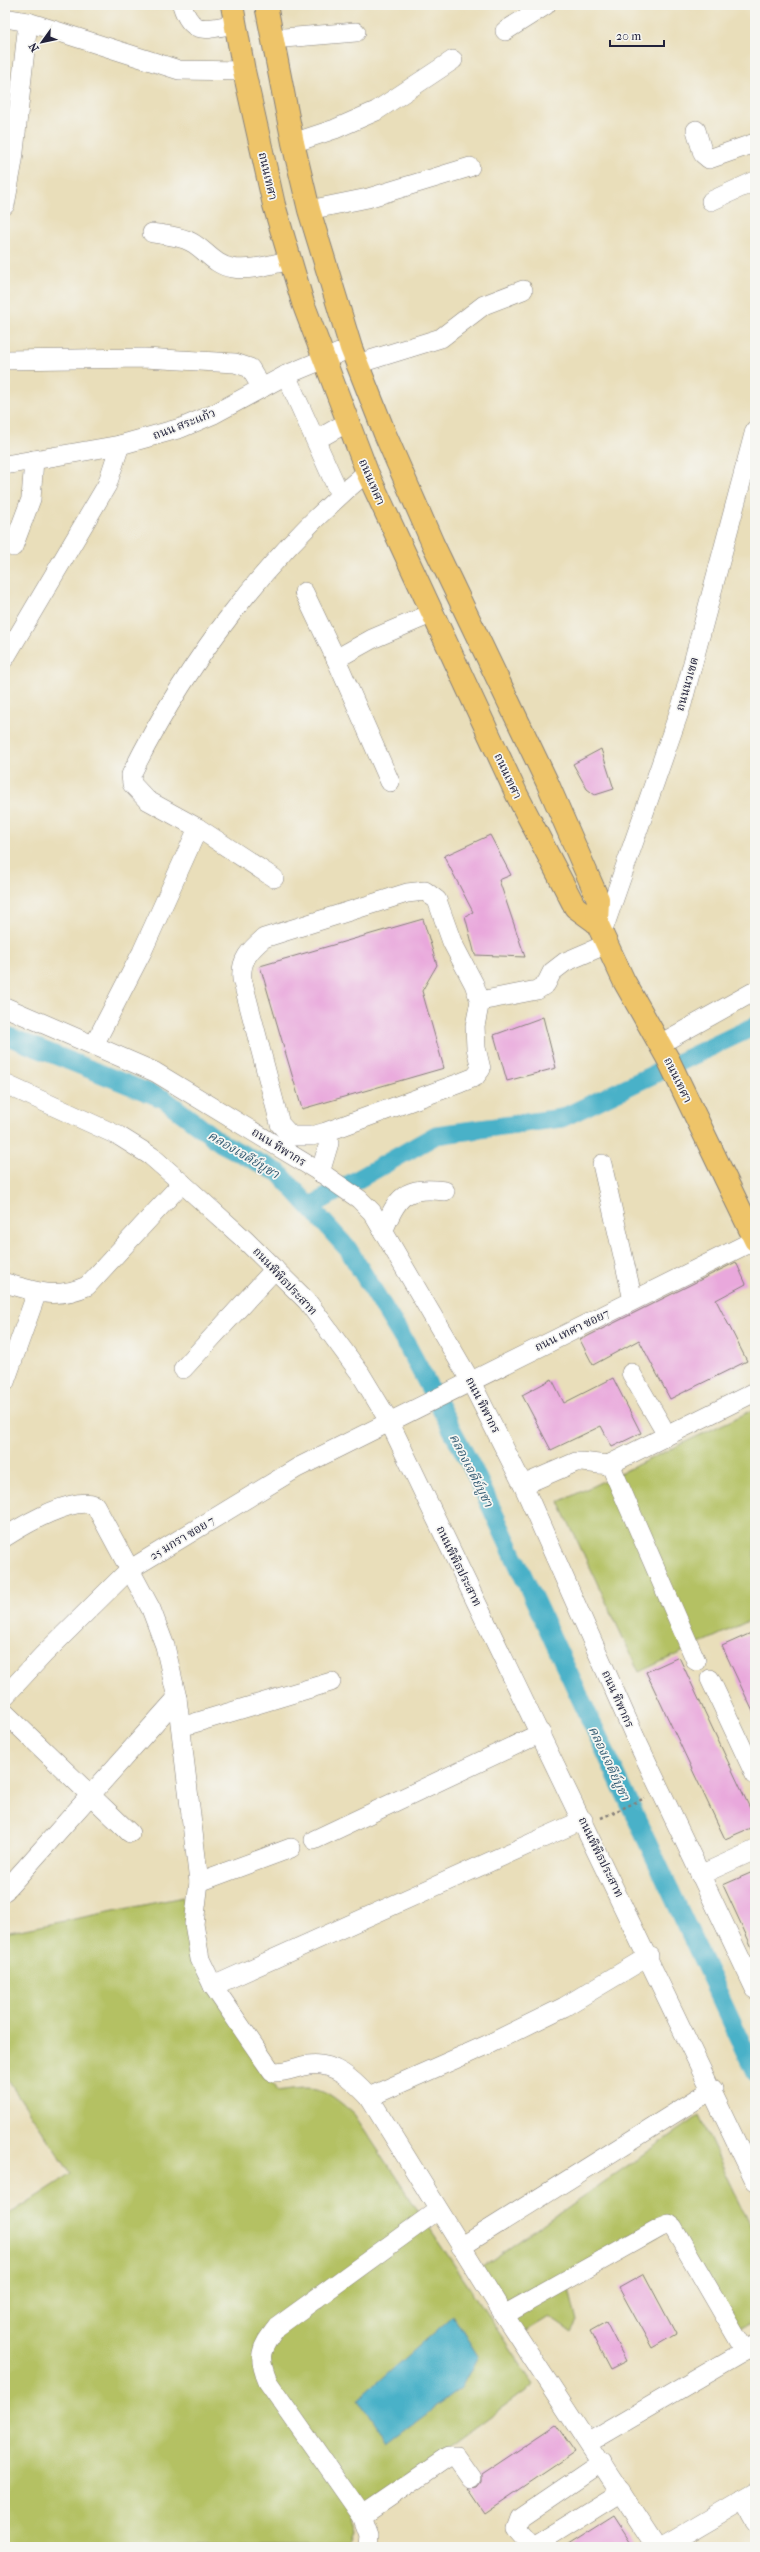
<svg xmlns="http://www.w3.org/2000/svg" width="760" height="2552" viewBox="0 0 760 2552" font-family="'IM FELL French Canon','Noto Serif Thai',serif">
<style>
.green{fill:#b4c163;stroke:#6b724f}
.water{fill:#49b1c8;stroke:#366a82}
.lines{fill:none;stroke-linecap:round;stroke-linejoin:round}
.canal{stroke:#49b1c8;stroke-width:19}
.building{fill:#e9a8dc}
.minor-casing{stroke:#86807a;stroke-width:20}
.major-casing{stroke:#86807a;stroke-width:24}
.path{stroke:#86807a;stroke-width:2.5;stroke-dasharray:3 3;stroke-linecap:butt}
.minor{stroke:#fff;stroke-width:19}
.major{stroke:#eec469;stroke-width:22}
.labels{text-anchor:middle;stroke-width:3.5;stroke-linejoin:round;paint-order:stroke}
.street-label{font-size:12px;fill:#22223b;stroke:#f6f6f2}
.water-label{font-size:13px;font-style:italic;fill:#325b73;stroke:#f6f6f2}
</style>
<rect width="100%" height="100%" fill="#f6f6f2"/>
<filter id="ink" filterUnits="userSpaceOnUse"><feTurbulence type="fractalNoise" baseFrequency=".025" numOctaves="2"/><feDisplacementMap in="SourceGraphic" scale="8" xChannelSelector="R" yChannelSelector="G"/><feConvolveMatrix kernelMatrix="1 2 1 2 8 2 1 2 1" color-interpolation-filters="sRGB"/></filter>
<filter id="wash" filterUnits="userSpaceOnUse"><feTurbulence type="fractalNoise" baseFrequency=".012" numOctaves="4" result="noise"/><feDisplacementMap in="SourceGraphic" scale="16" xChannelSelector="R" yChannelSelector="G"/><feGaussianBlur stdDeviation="0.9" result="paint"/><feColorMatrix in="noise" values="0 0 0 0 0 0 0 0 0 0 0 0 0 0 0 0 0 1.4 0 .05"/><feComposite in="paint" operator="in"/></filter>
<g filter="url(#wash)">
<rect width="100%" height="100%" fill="#e9deba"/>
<g class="green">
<polygon points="755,1409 755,1618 639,1672 559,1502"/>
<path d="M 183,1897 L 191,1936 L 206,1974 L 277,2091 C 318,2085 322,2086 354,2114 L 534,2385 L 350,2521 L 354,2535 L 350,2547 L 5,2547 L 5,2217 L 71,2174 L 5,2076 L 5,1933 Z"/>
<polygon points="699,2116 755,2235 755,2321 733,2331 667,2230 569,2288 577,2321 571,2332 549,2317 518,2336 476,2271"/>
</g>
<polygon class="water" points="453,2316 478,2356 461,2388 388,2443 359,2399"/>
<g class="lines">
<g class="canal">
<polyline points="5,1035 164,1099 221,1143 279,1173 348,1249 408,1347 475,1473 755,2072"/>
<polyline points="311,1206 436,1135 562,1118 755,1026"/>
</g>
</g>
<g id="blocks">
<g class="building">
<polygon points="601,749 614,789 595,795 587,789 573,764"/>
<polygon points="490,835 511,875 499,880 525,957 475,955 465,916 473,912 444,856"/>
<polygon points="423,919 437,965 422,991 444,1068 302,1109 260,966"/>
<polygon points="543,1017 556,1068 507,1081 494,1035"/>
<polygon points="736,1262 746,1284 716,1300 747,1361 670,1399 639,1340 593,1365 580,1340"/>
<polygon points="613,1378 641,1433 612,1447 601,1426 551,1450 522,1395 552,1379 564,1403"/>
<polygon points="751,1633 755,1641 755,1716 722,1646"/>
<polygon points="679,1657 755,1819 755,1826 725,1839 646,1672"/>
<polygon points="755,1871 755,1954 723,1885"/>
<polygon points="644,2274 676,2334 652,2348 619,2288"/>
<polygon points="606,2322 626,2361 610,2369 590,2331"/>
<polygon points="556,2425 575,2452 485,2513 468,2488 477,2487 481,2482 481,2475"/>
<polygon points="614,2516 634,2547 565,2547"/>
</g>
</g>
</g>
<g filter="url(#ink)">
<use href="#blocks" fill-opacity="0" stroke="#86807a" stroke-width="1"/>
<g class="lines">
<defs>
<g id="minor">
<path d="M 182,5 C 192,38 208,28 236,24"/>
<polyline points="5,18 28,22 179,70 244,71"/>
<polyline points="505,31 546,5"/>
<polyline points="272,39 356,32"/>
<polyline points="696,130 703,154 709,159 755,143"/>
<polyline points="293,143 335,129 376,111 453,60"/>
<polyline points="711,201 755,181"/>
<polyline points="5,205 13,161 28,22"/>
<polyline points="309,210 368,198 470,167"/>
<path d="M 152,233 C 164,235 180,236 191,242 C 206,250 214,265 232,268 C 251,271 273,264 291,260"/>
<polyline points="5,360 144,358 235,363 250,368 262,388"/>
<polyline points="357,364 441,338 484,305 523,290"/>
<polyline points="286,375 340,495"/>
<polyline points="316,440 348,422"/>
<polyline points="5,465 120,445 181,428 214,414 286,375 351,348"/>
<polyline points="13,547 31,499 34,460"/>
<polyline points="304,592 336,659"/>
<polyline points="5,658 107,485 120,445"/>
<polyline points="390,782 336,659 372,639 433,613"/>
<path d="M 274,878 L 198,828 L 147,800 L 132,784 L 131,775 C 187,661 269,554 367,472"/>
<polyline points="602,933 682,704 755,430"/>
<polyline points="480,1001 537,990 546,984 552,972 565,962 607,944"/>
<polyline points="5,1007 155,1072 323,1174 359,1199 372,1212 470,1380 523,1485 635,1737 755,1989"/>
<polyline points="660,1044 755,991"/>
<polyline points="94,1045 142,952 198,828"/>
<polyline points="5,1084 119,1136 151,1156 182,1183 245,1240 307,1301 360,1373 389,1421 755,2181"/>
<polyline points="602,1164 633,1300"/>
<path d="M 320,1173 L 329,1143 L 326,1132 L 460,1083 L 475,1077 L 481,1069 L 476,1048 L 475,1026 L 480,1001 L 474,984 L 452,942 L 437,900 L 425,891 L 407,893 L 264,938 C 250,950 240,960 242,979 L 280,1124 L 291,1136 L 312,1136 L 326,1132"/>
<path d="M 383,1232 C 397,1196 405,1186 445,1191"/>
<path d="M 5,1283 C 38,1292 55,1300 87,1286 L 182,1183"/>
<polyline points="183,1369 275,1269"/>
<polyline points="631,1373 667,1435"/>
<polyline points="5,1382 37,1292"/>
<polyline points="610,1464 696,1661"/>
<path d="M 523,1485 L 576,1462 C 588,1461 598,1466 610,1464 L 755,1392"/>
<path d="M 5,1537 C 24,1525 73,1496 95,1505 L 151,1609 L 165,1646 L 177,1698 L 199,1882 L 194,1924 L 200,1959 L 213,1986 L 272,2072 C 286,2073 295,2067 308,2065 C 334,2061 353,2080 369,2097 L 504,2315 L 656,2547"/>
<polyline points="710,1679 755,1775"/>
<polyline points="5,1696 44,1654 129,1570 297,1468 755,1240"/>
<polyline points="5,1713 130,1833"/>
<polyline points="181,1727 331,1682"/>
<polyline points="314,1840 541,1733"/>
<polyline points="700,1875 755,1850"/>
<polyline points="199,1882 291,1848"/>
<polyline points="5,1891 177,1698"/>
<polyline points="213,1986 583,1820"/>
<polyline points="369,2097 487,2045 564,2007 649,1956"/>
<polyline points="461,2247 713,2089"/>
<polyline points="504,2315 661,2227 669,2224 673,2227 745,2351"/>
<polyline points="589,2442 755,2345"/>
<polyline points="602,2462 520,2518 516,2529 530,2545 536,2545 621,2492"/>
<polyline points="743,2500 755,2521"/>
<polyline points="362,2516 448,2457 456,2457 471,2478"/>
<path d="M 368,2547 L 369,2535 L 362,2516 L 268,2382 C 257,2356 260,2349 277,2327 L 438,2210"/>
<polyline points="663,2547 755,2493"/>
</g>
<g id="major">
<polyline points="232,5 244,71 274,205 303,303 367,472 517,795 575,907 597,923 624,981 668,1059 755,1240"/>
<polyline points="266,5 293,143 309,210 351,348 385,434 433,544 547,782 598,899 597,923"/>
</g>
</defs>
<use href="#minor" class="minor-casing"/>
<use href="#major" class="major-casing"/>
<polyline class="path" points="601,1818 645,1798"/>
<use href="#minor" class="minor"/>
<use href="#major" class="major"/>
</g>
</g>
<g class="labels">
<g class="street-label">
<text transform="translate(268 176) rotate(77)" y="4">ถนนเทศา</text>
<text transform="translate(184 424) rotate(-21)" y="4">ถนน สระแก้ว</text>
<text transform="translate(372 482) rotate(67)" y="4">ถนนเทศา</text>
<text transform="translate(687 684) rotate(-74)" y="4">ถนนนวเขต</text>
<text transform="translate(508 776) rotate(65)" y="4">ถนนเทศา</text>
<text transform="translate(678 1080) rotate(64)" y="4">ถนนเทศา</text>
<text transform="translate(279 1147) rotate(32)" y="4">ถนน ทิพากร</text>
<text transform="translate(285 1281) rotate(47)" y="4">ถนนพิพิธประสาท</text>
<text transform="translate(572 1330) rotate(-26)" y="4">ถนน เทศา ซอย7</text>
<text transform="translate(483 1405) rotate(63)" y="4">ถนน ทิพากร</text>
<text transform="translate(182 1538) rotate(-31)" y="4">25 มกรา ซอย 7</text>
<text transform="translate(459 1566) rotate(64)" y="4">ถนนพิพิธประสาท</text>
<text transform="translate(618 1699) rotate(66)" y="4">ถนน ทิพากร</text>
<text transform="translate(601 1857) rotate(64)" y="4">ถนนพิพิธประสาท</text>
</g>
<g class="water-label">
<text transform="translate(244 1154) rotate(31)" y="5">คลองเจดีย์บูชา</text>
<text transform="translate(472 1470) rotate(63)" y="5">คลองเจดีย์บูชา</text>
<text transform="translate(610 1763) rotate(65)" y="5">คลองเจดีย์บูชา</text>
</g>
</g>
<rect width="760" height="2552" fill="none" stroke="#f6f6f2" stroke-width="20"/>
<g transform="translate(42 42) rotate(237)" stroke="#f6f6f2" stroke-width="3" paint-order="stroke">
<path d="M0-3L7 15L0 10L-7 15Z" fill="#22223b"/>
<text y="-6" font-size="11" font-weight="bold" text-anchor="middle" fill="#22223b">N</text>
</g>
<path d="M610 40v6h54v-6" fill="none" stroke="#22223b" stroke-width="2"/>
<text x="616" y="40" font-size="12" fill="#22223b" stroke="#f6f6f2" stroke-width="3" paint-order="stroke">20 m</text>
</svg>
